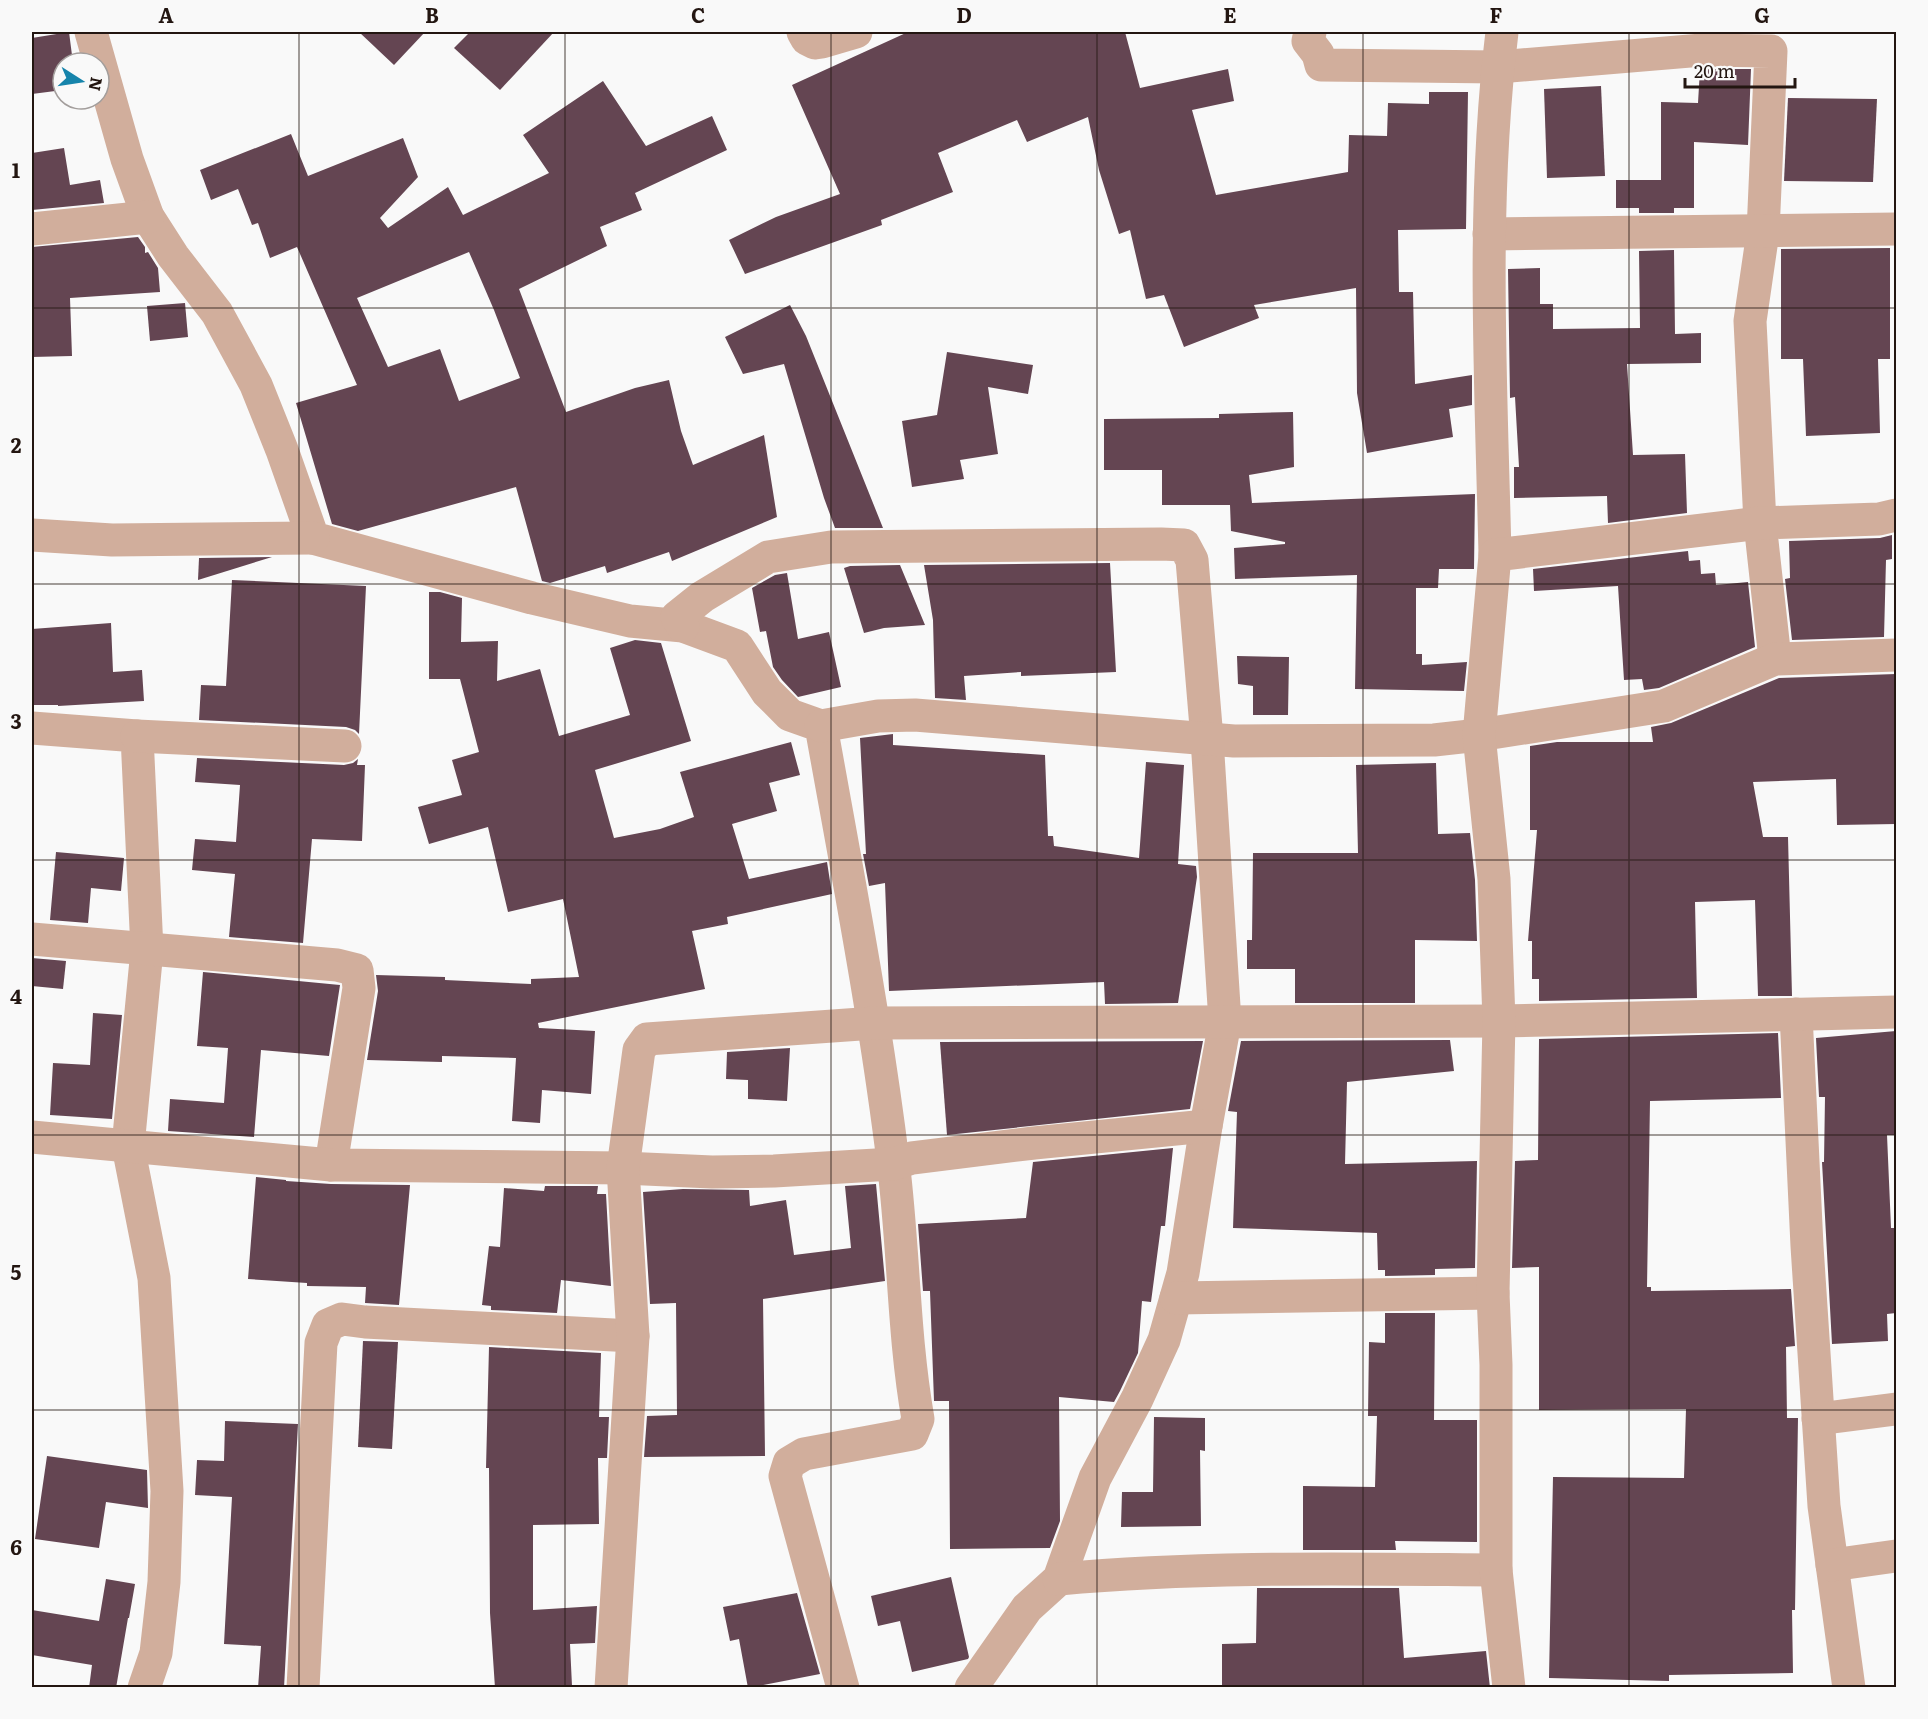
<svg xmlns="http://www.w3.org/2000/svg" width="1928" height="1719" viewBox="0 0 1928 1719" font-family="Literata,serif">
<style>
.building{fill:#644552;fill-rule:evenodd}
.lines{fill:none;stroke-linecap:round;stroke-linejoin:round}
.minor{stroke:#d1ae9c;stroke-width:33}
.grid{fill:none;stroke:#231611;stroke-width:1.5;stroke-opacity:0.55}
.neatline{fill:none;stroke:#231611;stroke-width:2}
.grid-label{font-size:20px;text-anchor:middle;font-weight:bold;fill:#231611}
</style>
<rect width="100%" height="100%" fill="#f9f9f9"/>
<g class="building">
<polygon points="69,32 73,63 63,63 63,90 32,94 32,38"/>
<polygon points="359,32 425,32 394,65"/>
<polygon points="470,32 554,32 500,90 454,48"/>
<polygon points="908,32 1125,32 1140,88 1228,69 1234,101 1192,110 1216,195 1348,172 1349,135 1387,136 1388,103 1429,104 1429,92 1468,92 1466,229 1398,230 1399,292 1413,292 1415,384 1472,375 1472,405 1449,409 1453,437 1367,453 1357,393 1356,288 1254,305 1259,318 1184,347 1164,295 1146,299 1130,230 1119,234 1099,170 1088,117 1027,142 1017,120 938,153 953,192 881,220 882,225 745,274 729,240 776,217 840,194 792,85"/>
<polygon points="1700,69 1751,69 1748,145 1694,142 1694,208 1674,208 1674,213 1639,213 1639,208 1616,208 1616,180 1661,180 1661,102 1698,103"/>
<path d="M 603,81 L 646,146 L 712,116 L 727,150 L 635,193 L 642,210 L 600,227 L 607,246 L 519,289 L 566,412 L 635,388 L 669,380 L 681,431 L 693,465 L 764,435 L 777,517 L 672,561 L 669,552 L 607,573 L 605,566 L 550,583 L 542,581 L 516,487 L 358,531 L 332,524 L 296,403 L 357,385 L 297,247 L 270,258 L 258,223 L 252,225 L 238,189 L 211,200 L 200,170 L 291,134 L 308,176 L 403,138 L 418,177 L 380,218 L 388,228 L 448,187 L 463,215 L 549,173 L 523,135 ZM 469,252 L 494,310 L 520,378 L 459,401 L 440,349 L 388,367 L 357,298 Z"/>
<polygon points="1601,86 1605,176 1547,178 1544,89"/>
<polygon points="1788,98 1877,99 1873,182 1784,181"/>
<polygon points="64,148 70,185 100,180 104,203 32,210 32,153"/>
<polygon points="138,237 145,247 145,253 148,252 158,268 160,292 70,298 72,356 32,357 32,247"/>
<polygon points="1890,248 1890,359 1878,359 1880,433 1806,436 1803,359 1781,359 1781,249"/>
<polygon points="1674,250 1675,334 1701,333 1701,363 1627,364 1633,455 1685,454 1687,513 1608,523 1607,496 1514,498 1514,467 1519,467 1515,397 1510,398 1508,269 1540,268 1540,304 1553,304 1553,329 1640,328 1639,251"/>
<polygon points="185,303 188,337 150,341 147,306"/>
<polygon points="790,305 806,336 883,528 835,528 824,498 784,364 743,374 725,337"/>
<polygon points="947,352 1033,365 1028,394 988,387 998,454 960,460 964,479 912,487 902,421 937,415"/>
<polygon points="1293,412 1294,467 1249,475 1252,503 1475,494 1474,569 1439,569 1438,588 1416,588 1416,654 1422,654 1422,665 1467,662 1464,691 1355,689 1357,575 1235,579 1234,548 1285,544 1285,542 1231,531 1230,505 1162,505 1162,470 1104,470 1104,419 1219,418 1219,414"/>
<polygon points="1892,535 1892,559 1886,560 1884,637 1792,640 1785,579 1790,578 1789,541 1880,538"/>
<polygon points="1688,551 1689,561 1700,560 1701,574 1715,573 1716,585 1748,582 1755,647 1659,688 1644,690 1642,679 1624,680 1618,586 1534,591 1533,569"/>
<polygon points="272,557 198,580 199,558"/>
<polygon points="1110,563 1116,672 1021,676 1021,672 964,676 966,700 935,698 933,620 924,565"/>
<polygon points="900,565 925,625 884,628 864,633 844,568 850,566"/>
<polygon points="787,573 798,639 829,632 841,687 798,697 782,680 773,667 766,631 760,632 752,588 775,575"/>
<polygon points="232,580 366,586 359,734 355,730 346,727 199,720 201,685 226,686"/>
<polygon points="429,592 440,592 462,598 461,642 498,641 497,681 540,669 559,736 630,715 610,648 635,640 661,643 691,741 595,770 614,838 660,829 694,817 680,772 791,742 800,775 769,783 777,811 732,824 749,879 827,862 832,894 727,917 728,924 692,931 705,989 538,1023 539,1028 595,1031 591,1094 542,1090 540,1123 512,1121 516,1058 442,1056 442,1062 367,1060 378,991 376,975 445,977 445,980 531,984 531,979 579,977 563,899 508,912 488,827 429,844 418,807 462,795 452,760 479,752 460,679 429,679"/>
<polygon points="111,623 113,672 142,670 144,701 58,706 58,705 32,705 32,629"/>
<polygon points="1237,656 1289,657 1288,715 1253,715 1253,686 1238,684"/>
<polygon points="1896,674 1896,824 1837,825 1836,779 1753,782 1763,837 1788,837 1792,996 1758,996 1755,900 1695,902 1697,998 1539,1001 1539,979 1532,979 1532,941 1528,941 1537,830 1530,830 1530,746 1557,742 1653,742 1651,727 1671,723 1779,678"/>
<polygon points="893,734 893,745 1045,755 1048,836 1053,836 1054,846 1139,858 1146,762 1184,765 1178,864 1196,866 1197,877 1178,1003 1105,1004 1104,982 889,991 885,883 869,886 863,854 866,854 860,738"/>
<polygon points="197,758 344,765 353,763 358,759 357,765 365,765 362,841 312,839 303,943 229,937 235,874 192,870 195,839 236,842 240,785 195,782"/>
<polygon points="1436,763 1438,834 1470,833 1475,880 1477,941 1415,940 1415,1003 1295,1003 1295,969 1247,969 1247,940 1252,940 1253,853 1358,853 1356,765"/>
<polygon points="56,852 124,858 121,891 91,888 88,923 50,920"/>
<polygon points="32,958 66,961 63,989 32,986"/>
<polygon points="203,972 340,985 329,1056 261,1050 254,1137 168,1131 170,1099 224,1103 228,1048 197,1046"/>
<polygon points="93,1013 122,1015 112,1119 50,1115 53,1063 90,1065"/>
<polygon points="1896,1031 1896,1135 1887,1135 1891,1228 1896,1228 1896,1313 1887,1314 1888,1341 1832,1344 1822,1162 1824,1162 1825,1097 1819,1097 1816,1038"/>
<polygon points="1778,1033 1781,1098 1650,1101 1647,1287 1651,1287 1651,1291 1791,1289 1795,1346 1786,1347 1787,1418 1798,1418 1795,1610 1792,1610 1793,1673 1669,1675 1669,1681 1549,1678 1553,1477 1684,1478 1686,1409 1539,1410 1539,1267 1512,1268 1515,1161 1538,1160 1539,1039"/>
<polygon points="1450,1040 1454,1071 1347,1082 1345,1164 1477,1161 1475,1268 1435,1269 1435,1275 1385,1276 1385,1270 1378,1270 1377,1233 1233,1228 1237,1112 1228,1111 1241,1041"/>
<polygon points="1203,1041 1190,1109 947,1135 940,1042"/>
<polygon points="790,1048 787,1101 748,1099 748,1080 726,1079 727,1052"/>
<polygon points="1173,1148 1165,1226 1161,1226 1151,1302 1142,1301 1138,1353 1120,1391 1114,1402 1059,1397 1060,1521 1050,1548 950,1549 949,1401 934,1401 930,1291 923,1291 918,1224 1026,1218 1033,1162"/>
<polygon points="256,1177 286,1180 286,1181 331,1184 410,1185 399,1305 365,1303 366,1287 307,1286 307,1283 248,1279"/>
<polygon points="876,1184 885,1281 763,1299 765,1456 644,1457 647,1416 677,1415 676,1303 650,1304 643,1192 683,1189 749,1190 750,1206 786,1200 794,1255 851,1248 845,1186"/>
<polygon points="545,1186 598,1186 597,1194 606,1194 611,1286 561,1280 557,1313 491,1310 491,1306 482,1305 489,1246 500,1247 504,1188 544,1191"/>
<polygon points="1385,1313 1435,1313 1434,1420 1477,1420 1477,1542 1395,1541 1396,1550 1303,1550 1303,1486 1375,1487 1377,1416 1368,1416 1369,1342 1385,1343"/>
<polygon points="363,1341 398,1342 392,1449 358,1447"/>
<polygon points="489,1347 601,1353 599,1417 609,1417 607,1458 598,1458 599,1524 533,1525 533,1610 597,1606 595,1643 570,1644 572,1686 495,1688 490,1613 489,1468 486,1468"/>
<polygon points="1154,1417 1205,1418 1205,1451 1200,1450 1201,1526 1121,1527 1122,1492 1153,1492"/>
<polygon points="225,1421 298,1424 284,1688 258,1688 261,1646 224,1644 232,1497 195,1495 197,1460 224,1461"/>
<polygon points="47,1456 147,1470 148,1508 106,1502 99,1548 35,1539"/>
<polygon points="951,1577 969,1657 968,1659 912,1672 900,1621 878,1626 871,1596"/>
<polygon points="106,1579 135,1584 129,1618 128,1618 116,1688 89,1688 92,1665 32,1655 32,1610 99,1621"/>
<polygon points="1257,1588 1399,1588 1404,1658 1486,1651 1490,1688 1222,1688 1222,1644 1256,1643"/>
<polygon points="797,1593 820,1674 748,1688 739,1639 730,1641 723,1607"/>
</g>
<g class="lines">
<g class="minor">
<path d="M 91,32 L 127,159 L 148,217 L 173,256 L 217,313 L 256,385 L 282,450 L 313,538 L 532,598 L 630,621 L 683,626 L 737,646 L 767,692 L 790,715 L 821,726 C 847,871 875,1015 893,1161 C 904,1247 903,1334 918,1419 L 912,1434 L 804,1454 L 789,1463 L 785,1476 L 843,1688"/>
<polyline points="803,32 807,39 815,43 822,42 856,32"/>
<polyline points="1310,32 1308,41 1318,54 1321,65 1498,67 1702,50 1771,51 1763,232 1750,321 1760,523 1775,659"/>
<polyline points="32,229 148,217"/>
<polyline points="1489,234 1896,229"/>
<polyline points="32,535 112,540 313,538"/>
<path d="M 1495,555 C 1491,381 1481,205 1502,32"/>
<polyline points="683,626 677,617 702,597 768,557 831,547 1161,544 1184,545 1192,560 1207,739 1225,1022 1206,1126 1183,1273 1164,1340 1137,1399 1095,1478 1059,1579 1027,1608 971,1688"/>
<polyline points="821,726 878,716 915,715 1234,741 1434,740 1479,735 1664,706 1775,659 1896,655"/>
<polyline points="32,728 137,736 147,950 128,1146 154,1278 167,1491 164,1582 156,1653 144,1688"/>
<polyline points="137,736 345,746"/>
<polyline points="32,939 337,965 357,970 359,988 331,1165"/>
<polyline points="1796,1014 1807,1246 1824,1506 1849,1688"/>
<polyline points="32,1137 331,1165 623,1168 712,1172 774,1171 893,1164 912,1158 1034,1143 1206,1126"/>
<polyline points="1176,1298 1493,1293"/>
<polyline points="1818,1419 1896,1409"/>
<polyline points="1832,1565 1896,1556"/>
<path d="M 1059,1579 C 1204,1566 1350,1569 1496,1570"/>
<polyline points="303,1688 321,1343 328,1325 342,1319 365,1322 633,1336"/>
<polyline points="611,1688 633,1336 623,1168 639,1050 647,1039 875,1023 1499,1021 1896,1012"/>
<polyline points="1509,1688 1496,1570 1496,1365 1493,1293 1499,1021 1494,879 1479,735 1495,555 1760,523 1879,519 1896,515"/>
</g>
</g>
<path class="grid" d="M 299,32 L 299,1688M 565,32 L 565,1688M 831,32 L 831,1688M 1097,32 L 1097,1688M 1363,32 L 1363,1688M 1629,32 L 1629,1688M 32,308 L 1896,308M 32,584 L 1896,584M 32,860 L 1896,860M 32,1135 L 1896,1135M 32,1410 L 1896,1410"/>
<rect width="1928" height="1719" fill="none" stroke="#f9f9f9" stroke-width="66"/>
<g transform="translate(81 81) rotate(102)"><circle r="28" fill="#f9f9f9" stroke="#a39e9c" stroke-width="1.5"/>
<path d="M0-4.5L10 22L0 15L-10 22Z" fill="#1684ab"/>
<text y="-9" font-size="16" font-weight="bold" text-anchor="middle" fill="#231611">N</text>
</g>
<path d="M1685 78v9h110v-9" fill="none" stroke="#231611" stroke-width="3"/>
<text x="1694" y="78" font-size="18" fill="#231611" stroke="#f9f9f9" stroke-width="4.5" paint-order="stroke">20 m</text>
<rect x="33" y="33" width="1862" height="1653" class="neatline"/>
<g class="grid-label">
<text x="166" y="23">A</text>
<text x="432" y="23">B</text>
<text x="698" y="23">C</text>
<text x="964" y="23">D</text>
<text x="1230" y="23">E</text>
<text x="1496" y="23">F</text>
<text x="1762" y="23">G</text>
<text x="16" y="178">1</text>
<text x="16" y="453">2</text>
<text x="16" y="729">3</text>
<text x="16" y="1004">4</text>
<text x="16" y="1280">5</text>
<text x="16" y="1555">6</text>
</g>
</svg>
